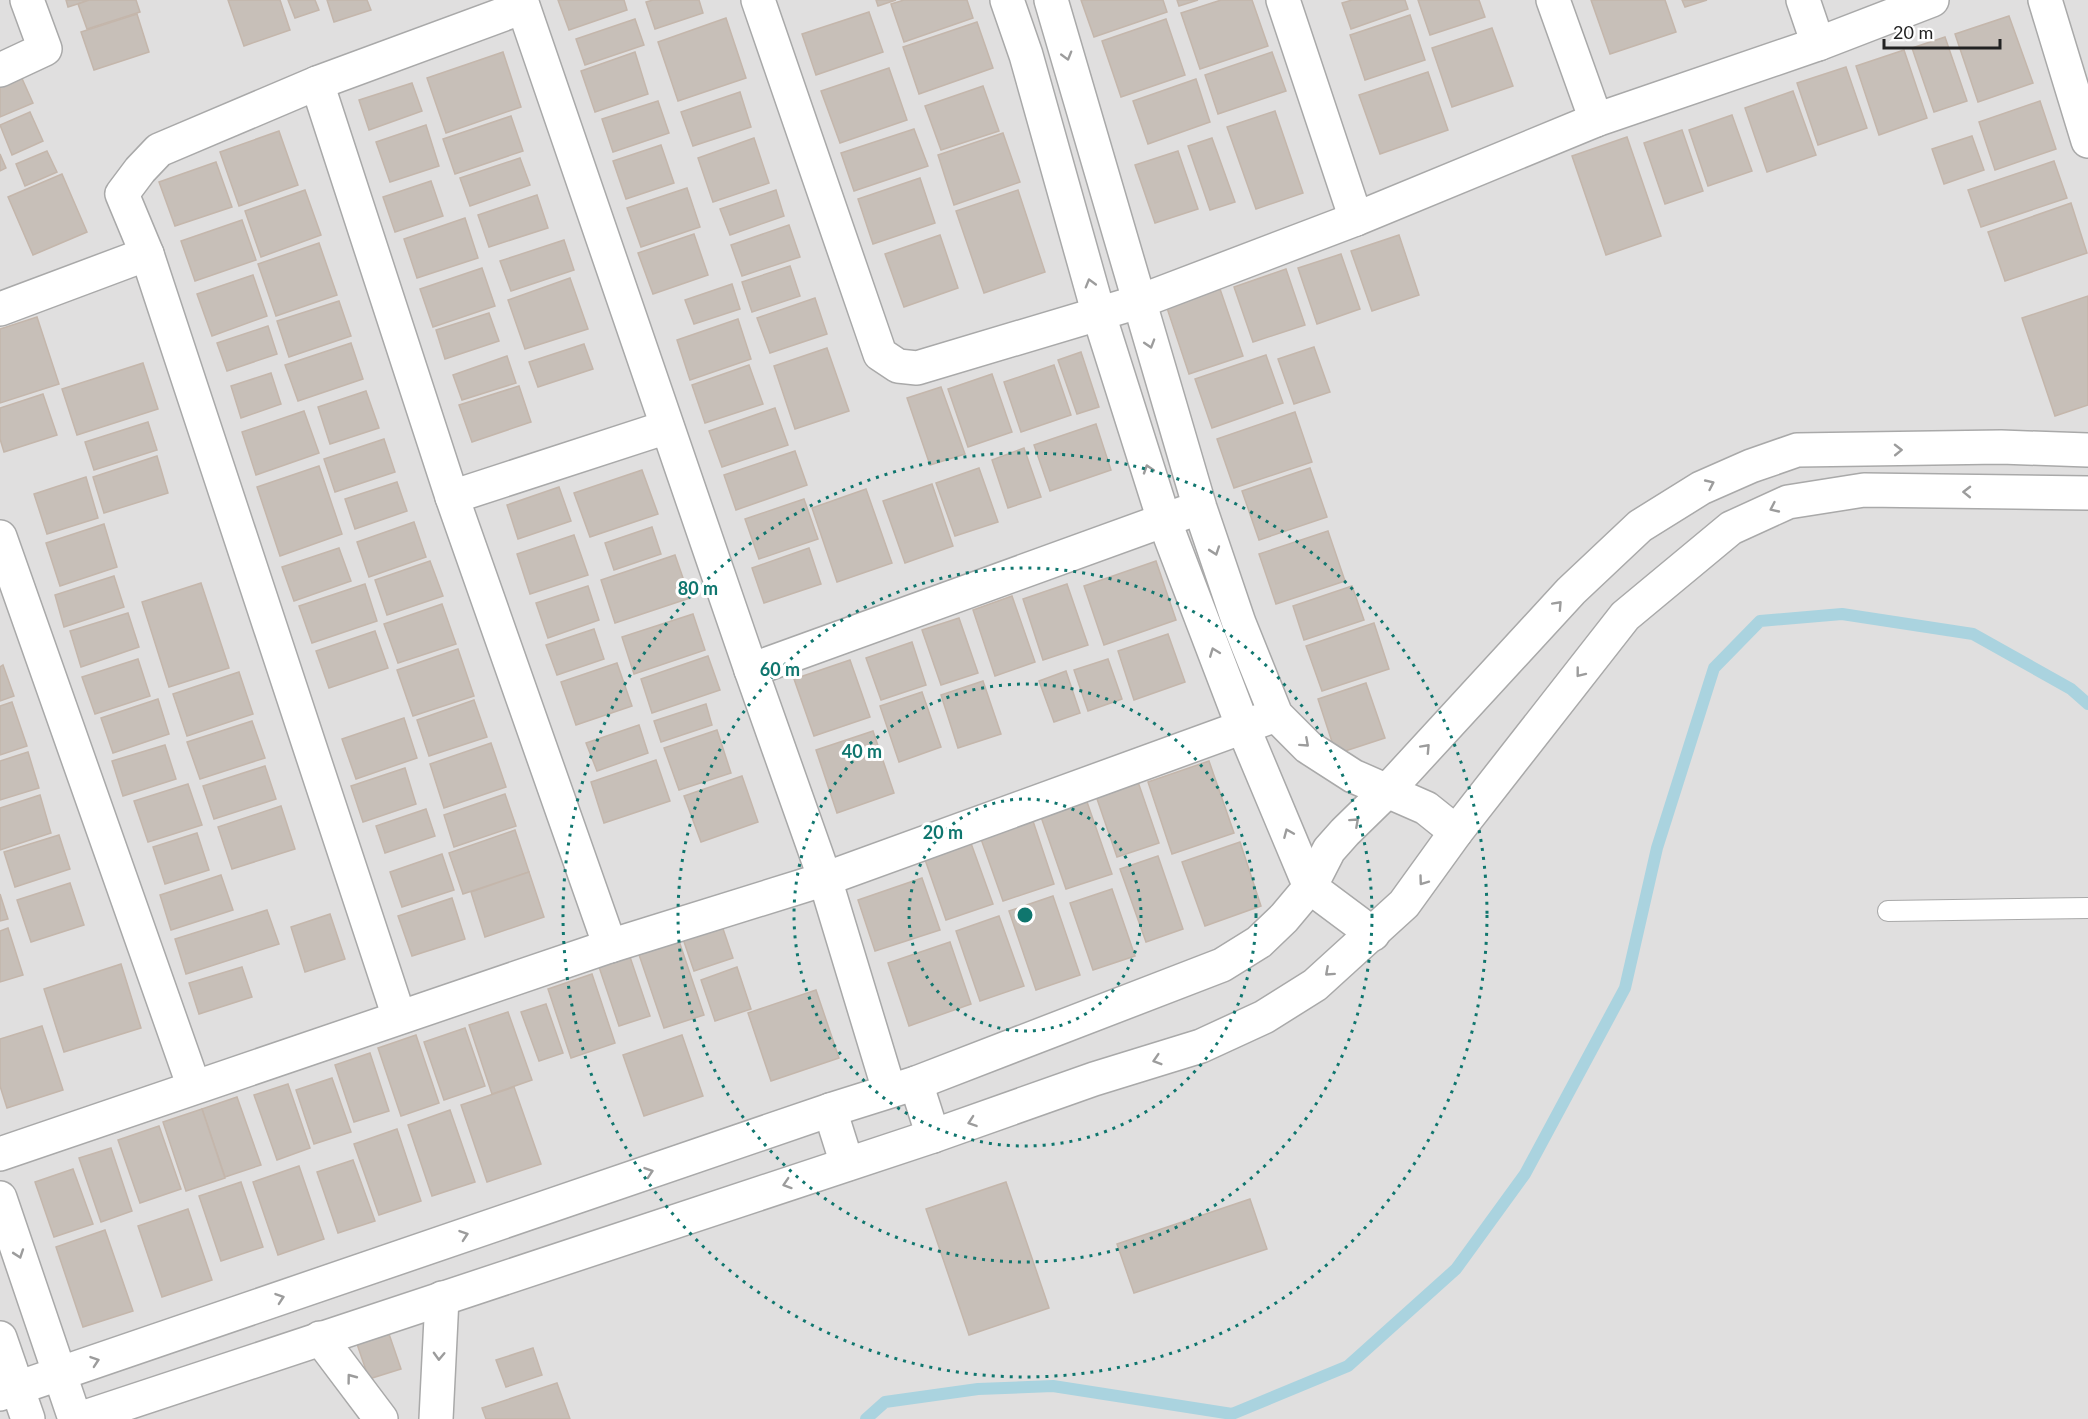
<svg xmlns="http://www.w3.org/2000/svg" width="2088" height="1419" viewBox="0 0 2088 1419" font-family="Lato,sans-serif">
<style>
.residential{fill:#e0dfdf}
.lines{fill:none;stroke-linecap:round;stroke-linejoin:round}
.stream{stroke:#aad3df;stroke-width:12}
.building{fill:#c7bfb8;stroke:#c4b6ab;stroke-width:1.5}
.lane-casing{stroke:#a9a9a9;stroke-width:22}
.street-casing{stroke:#a9a9a9;stroke-width:36}
.lane{stroke:#fff;stroke-width:20}
.street{stroke:#fff;stroke-width:33}
.oneway{stroke:#9c9c9c}
.ring{fill:none;stroke:#0f766e;stroke-width:3;stroke-dasharray:3 6}
.centre{fill:#0f766e;stroke:#fff;stroke-width:3}
.ring-label{font-size:18px;text-anchor:middle;font-weight:bold;fill:#0f766e;stroke:#fff;stroke-width:6;stroke-linejoin:round;paint-order:stroke}
</style>
<rect width="100%" height="100%" fill="#f2efe9"/>
<rect class="residential" x="0" y="0" width="2088" height="1419"/>
<g class="lines">
<polyline class="stream" points="866,1419 885,1402 978,1389 1053,1386 1232,1414 1348,1366 1456,1269 1525,1174 1625,988 1657,848 1714,668 1760,621 1842,614 1973,634 2071,689 2088,704"/>
</g>
<g class="building">
<polygon points="66,0 90,0 68,7"/>
<polygon points="89,0 136,0 140,12 87,29 78,4"/>
<polygon points="228,0 280,0 290,30 244,46"/>
<polygon points="288,0 315,0 319,10 295,18"/>
<polygon points="327,0 367,0 371,10 334,22"/>
<polygon points="558,0 624,0 627,10 569,30"/>
<polygon points="653,0 699,0 703,13 655,29 646,2"/>
<polygon points="876,0 896,0 878,6"/>
<polygon points="904,0 967,0 973,18 904,42 891,4"/>
<polygon points="1081,0 1163,0 1167,12 1094,37"/>
<polygon points="1177,0 1198,0 1179,6"/>
<polygon points="1221,0 1252,0 1268,46 1200,69 1181,13"/>
<polygon points="1352,0 1405,0 1408,9 1351,29 1342,3"/>
<polygon points="1418,0 1479,0 1485,17 1430,35"/>
<polygon points="1591,0 1665,0 1676,32 1610,54"/>
<polygon points="1682,0 1707,0 1685,7"/>
<polygon points="869,12 883,52 816,75 802,34"/>
<polygon points="137,14 149,52 94,70 81,32"/>
<polygon points="1410,15 1425,60 1365,80 1350,35"/>
<polygon points="2009,16 2033,83 1978,102 1955,34"/>
<polygon points="726,18 746,78 678,101 658,42"/>
<polygon points="635,19 644,45 585,65 576,39"/>
<polygon points="1166,19 1185,75 1121,97 1102,41"/>
<polygon points="977,22 993,68 919,94 903,47"/>
<polygon points="1492,28 1513,86 1452,107 1432,48"/>
<polygon points="1945,37 1967,101 1934,112 1912,48"/>
<polygon points="1904,50 1927,118 1879,135 1856,66"/>
<polygon points="503,52 521,107 446,133 427,78"/>
<polygon points="635,52 648,94 595,112 581,71"/>
<polygon points="1272,52 1286,91 1218,114 1205,75"/>
<polygon points="1846,67 1867,128 1818,145 1797,83"/>
<polygon points="889,68 907,120 840,143 821,91"/>
<polygon points="1428,72 1448,130 1380,154 1359,95"/>
<polygon points="20,74 33,103 0,117 0,83"/>
<polygon points="1196,79 1210,122 1148,144 1133,101"/>
<polygon points="412,83 422,111 369,130 359,100"/>
<polygon points="983,86 999,131 941,150 925,106"/>
<polygon points="1793,91 1816,155 1767,172 1745,108"/>
<polygon points="740,92 751,127 693,146 681,112"/>
<polygon points="658,101 669,133 613,152 602,119"/>
<polygon points="2040,101 2056,149 1995,170 1979,122"/>
<polygon points="1275,111 1303,193 1256,209 1227,127"/>
<polygon points="30,112 43,141 12,155 0,125"/>
<polygon points="1732,115 1752,171 1708,186 1689,130"/>
<polygon points="511,116 523,151 455,174 443,139"/>
<polygon points="426,125 439,166 390,182 376,142"/>
<polygon points="914,129 928,166 854,191 841,153"/>
<polygon points="1682,130 1703,191 1665,204 1644,143"/>
<polygon points="279,131 298,185 239,206 220,152"/>
<polygon points="1003,133 1020,182 954,205 938,155"/>
<polygon points="1972,136 1984,170 1944,184 1932,149"/>
<polygon points="1627,137 1661,236 1606,255 1572,156"/>
<polygon points="754,138 769,183 713,202 698,158"/>
<polygon points="1212,138 1235,202 1210,210 1188,146"/>
<polygon points="661,145 674,183 626,199 613,161"/>
<polygon points="47,151 57,172 25,186 16,164"/>
<polygon points="1178,151 1198,209 1155,223 1135,165"/>
<polygon points="0,154 6,168 0,171"/>
<polygon points="520,158 530,185 470,206 460,178"/>
<polygon points="2054,161 2067,198 1981,227 1968,190"/>
<polygon points="216,162 232,207 175,226 159,182"/>
<polygon points="62,174 87,232 33,255 8,197"/>
<polygon points="920,178 935,223 873,244 858,199"/>
<polygon points="431,181 443,216 395,232 383,197"/>
<polygon points="687,188 700,227 641,247 627,208"/>
<polygon points="305,190 321,235 261,257 245,211"/>
<polygon points="776,190 784,216 730,235 720,209"/>
<polygon points="1018,190 1045,272 984,293 956,211"/>
<polygon points="537,195 548,228 489,247 478,215"/>
<polygon points="2071,203 2087,253 2005,281 1988,232"/>
<polygon points="465,218 478,258 417,278 404,239"/>
<polygon points="242,220 256,260 195,281 181,241"/>
<polygon points="789,225 800,257 742,276 731,245"/>
<polygon points="694,234 708,275 653,294 638,253"/>
<polygon points="940,235 958,288 904,307 885,254"/>
<polygon points="1399,235 1419,295 1372,311 1351,251"/>
<polygon points="564,240 574,270 511,291 500,261"/>
<polygon points="319,243 337,295 276,316 258,264"/>
<polygon points="1341,254 1360,309 1317,324 1298,268"/>
<polygon points="790,266 800,296 752,312 742,282"/>
<polygon points="482,268 495,306 433,327 420,289"/>
<polygon points="1286,269 1305,325 1253,342 1234,287"/>
<polygon points="253,275 267,316 212,336 197,294"/>
<polygon points="570,278 588,329 525,349 508,300"/>
<polygon points="732,284 740,309 694,324 685,300"/>
<polygon points="1220,289 1243,356 1189,374 1167,308"/>
<polygon points="2088,296 2088,405 2055,416 2022,318"/>
<polygon points="815,298 827,334 770,353 757,318"/>
<polygon points="339,301 351,336 289,357 277,321"/>
<polygon points="489,313 499,341 445,359 436,330"/>
<polygon points="37,317 59,384 0,403 0,329"/>
<polygon points="738,319 751,359 690,380 677,340"/>
<polygon points="268,326 277,354 227,371 217,343"/>
<polygon points="351,343 363,379 298,401 285,365"/>
<polygon points="584,344 593,369 538,387 529,362"/>
<polygon points="1314,347 1330,392 1294,404 1278,359"/>
<polygon points="827,348 849,411 795,429 774,366"/>
<polygon points="1081,352 1099,407 1077,414 1058,360"/>
<polygon points="1266,355 1283,403 1212,428 1195,379"/>
<polygon points="507,356 516,383 462,400 453,375"/>
<polygon points="143,363 158,409 77,435 62,389"/>
<polygon points="749,365 763,404 705,423 692,385"/>
<polygon points="1054,365 1071,415 1021,432 1004,382"/>
<polygon points="271,373 281,404 241,418 231,386"/>
<polygon points="992,374 1012,432 968,447 948,389"/>
<polygon points="519,386 531,422 472,442 459,405"/>
<polygon points="941,387 965,454 930,465 907,398"/>
<polygon points="366,391 379,428 330,444 318,407"/>
<polygon points="43,394 57,435 4,452 0,439 0,408"/>
<polygon points="775,408 788,445 722,467 709,431"/>
<polygon points="304,411 319,453 256,475 242,432"/>
<polygon points="1295,412 1312,462 1234,488 1217,439"/>
<polygon points="148,422 157,450 94,470 85,442"/>
<polygon points="1096,424 1111,470 1050,491 1034,445"/>
<polygon points="384,439 395,472 335,492 324,459"/>
<polygon points="1024,448 1041,497 1008,508 992,460"/>
<polygon points="795,451 807,485 736,510 724,475"/>
<polygon points="157,456 168,493 104,513 93,477"/>
<polygon points="319,466 342,534 280,556 257,487"/>
<polygon points="979,468 998,522 955,536 936,483"/>
<polygon points="1310,468 1327,517 1259,540 1242,491"/>
<polygon points="642,470 658,514 590,537 574,493"/>
<polygon points="86,477 98,518 47,534 34,494"/>
<polygon points="397,482 407,511 355,529 345,499"/>
<polygon points="932,484 953,546 905,563 883,501"/>
<polygon points="559,487 571,521 518,539 507,505"/>
<polygon points="866,489 892,563 837,582 812,508"/>
<polygon points="804,499 818,539 759,559 745,519"/>
<polygon points="414,522 426,557 369,577 357,542"/>
<polygon points="104,524 117,567 60,586 46,543"/>
<polygon points="652,527 661,554 614,570 605,543"/>
<polygon points="1328,531 1345,581 1276,604 1259,554"/>
<polygon points="574,535 588,575 530,594 517,554"/>
<polygon points="339,548 351,581 294,601 282,567"/>
<polygon points="809,548 821,584 764,603 752,568"/>
<polygon points="675,555 690,598 615,623 601,580"/>
<polygon points="430,561 443,596 387,615 375,580"/>
<polygon points="1156,561 1176,620 1104,645 1084,586"/>
<polygon points="114,576 124,607 64,627 55,595"/>
<polygon points="201,583 229,668 169,687 142,602"/>
<polygon points="365,584 377,621 312,643 299,606"/>
<polygon points="1067,584 1088,645 1043,660 1023,599"/>
<polygon points="588,586 599,620 548,638 536,603"/>
<polygon points="1352,586 1364,620 1304,640 1293,606"/>
<polygon points="1012,596 1035,662 995,676 973,610"/>
<polygon points="442,604 456,644 398,663 384,624"/>
<polygon points="128,613 139,647 81,667 70,631"/>
<polygon points="693,614 705,650 634,674 622,637"/>
<polygon points="959,618 978,673 941,685 922,630"/>
<polygon points="1374,623 1389,669 1322,691 1306,646"/>
<polygon points="594,629 604,659 557,675 546,645"/>
<polygon points="375,631 388,668 329,688 316,651"/>
<polygon points="1168,634 1185,682 1134,700 1118,651"/>
<polygon points="912,642 926,685 881,700 866,658"/>
<polygon points="458,649 474,696 413,716 397,670"/>
<polygon points="708,656 720,690 652,713 641,679"/>
<polygon points="138,659 150,696 95,714 82,677"/>
<polygon points="1108,659 1122,699 1088,711 1074,670"/>
<polygon points="850,660 870,717 814,736 794,679"/>
<polygon points="617,663 632,706 576,725 561,682"/>
<polygon points="3,665 14,696 0,701 0,667"/>
<polygon points="1066,671 1080,713 1054,722 1039,681"/>
<polygon points="239,672 253,714 187,736 173,694"/>
<polygon points="983,681 1001,734 958,748 941,695"/>
<polygon points="1366,683 1385,738 1336,754 1318,699"/>
<polygon points="922,692 941,747 899,762 880,706"/>
<polygon points="158,699 169,734 113,753 101,718"/>
<polygon points="474,700 487,737 429,756 417,720"/>
<polygon points="12,702 27,746 0,755 0,706"/>
<polygon points="706,704 712,725 661,742 654,721"/>
<polygon points="404,718 417,758 356,779 342,739"/>
<polygon points="252,721 265,758 200,779 187,742"/>
<polygon points="639,725 648,753 597,771 586,743"/>
<polygon points="717,730 731,773 679,790 664,748"/>
<polygon points="873,731 894,793 837,813 816,750"/>
<polygon points="491,743 506,787 444,808 430,764"/>
<polygon points="165,745 176,779 123,796 112,761"/>
<polygon points="28,752 39,788 0,800 0,761"/>
<polygon points="656,760 670,801 604,823 591,782"/>
<polygon points="1209,761 1234,833 1172,854 1148,782"/>
<polygon points="265,766 276,799 214,819 203,786"/>
<polygon points="405,768 416,804 363,822 351,786"/>
<polygon points="742,776 758,822 701,842 684,796"/>
<polygon points="1137,779 1159,843 1117,857 1095,793"/>
<polygon points="188,784 202,825 148,842 134,801"/>
<polygon points="505,794 516,826 454,847 444,815"/>
<polygon points="40,795 51,833 0,850 0,808"/>
<polygon points="1086,799 1112,874 1066,889 1040,814"/>
<polygon points="281,806 295,849 232,869 218,827"/>
<polygon points="426,809 435,836 385,853 376,826"/>
<polygon points="1033,821 1054,884 1003,901 981,839"/>
<polygon points="515,830 529,872 463,894 449,853"/>
<polygon points="197,833 209,870 165,884 153,847"/>
<polygon points="59,835 70,869 15,887 4,852"/>
<polygon points="968,835 993,904 946,920 922,851"/>
<polygon points="1240,842 1261,906 1205,926 1182,862"/>
<polygon points="442,854 454,890 402,907 390,872"/>
<polygon points="1158,856 1183,929 1146,942 1120,869"/>
<polygon points="529,872 544,917 485,937 471,892"/>
<polygon points="221,875 233,910 171,930 160,895"/>
<polygon points="922,878 940,930 875,951 858,900"/>
<polygon points="70,883 84,925 31,942 17,900"/>
<polygon points="1112,889 1135,956 1093,970 1070,903"/>
<polygon points="0,894 8,919 0,921"/>
<polygon points="1053,896 1080,975 1036,990 1009,911"/>
<polygon points="452,898 465,939 412,956 398,916"/>
<polygon points="267,910 279,944 186,974 175,939"/>
<polygon points="330,914 345,959 305,972 291,927"/>
<polygon points="999,916 1024,986 980,1001 956,931"/>
<polygon points="720,920 733,958 694,971 681,933"/>
<polygon points="8,928 23,975 0,982 0,931"/>
<polygon points="675,929 704,1015 664,1028 635,943"/>
<polygon points="950,942 971,1004 909,1026 888,963"/>
<polygon points="628,951 650,1016 619,1026 597,961"/>
<polygon points="121,964 141,1028 64,1052 44,989"/>
<polygon points="242,967 252,997 199,1014 189,983"/>
<polygon points="737,967 751,1009 715,1021 701,980"/>
<polygon points="592,974 615,1043 571,1058 548,989"/>
<polygon points="816,990 839,1058 771,1081 748,1013"/>
<polygon points="546,1004 563,1053 539,1061 521,1012"/>
<polygon points="508,1012 532,1080 492,1094 469,1025"/>
<polygon points="42,1026 63,1090 7,1108 0,1086 0,1039"/>
<polygon points="465,1028 485,1086 444,1100 424,1042"/>
<polygon points="416,1035 439,1103 401,1116 378,1048"/>
<polygon points="682,1035 703,1096 644,1116 623,1055"/>
<polygon points="370,1053 389,1111 354,1122 335,1065"/>
<polygon points="332,1078 351,1132 314,1144 296,1090"/>
<polygon points="288,1084 310,1148 277,1160 254,1095"/>
<polygon points="514,1087 541,1164 487,1182 461,1105"/>
<polygon points="237,1097 261,1165 225,1177 202,1109"/>
<polygon points="202,1109 225,1178 186,1191 163,1122"/>
<polygon points="450,1110 475,1182 432,1196 408,1125"/>
<polygon points="159,1126 181,1189 140,1203 118,1140"/>
<polygon points="397,1129 421,1201 379,1215 354,1144"/>
<polygon points="111,1148 132,1211 101,1222 79,1158"/>
<polygon points="353,1160 375,1221 338,1233 317,1172"/>
<polygon points="299,1166 324,1239 278,1255 253,1182"/>
<polygon points="73,1169 93,1224 54,1237 35,1182"/>
<polygon points="241,1182 263,1247 221,1261 199,1196"/>
<polygon points="1006,1182 1049,1308 969,1335 926,1209"/>
<polygon points="1250,1199 1267,1249 1134,1293 1117,1244"/>
<polygon points="188,1209 212,1280 162,1297 138,1226"/>
<polygon points="105,1230 133,1311 83,1327 56,1247"/>
<polygon points="389,1334 401,1369 369,1379 357,1344"/>
<polygon points="533,1348 542,1375 506,1387 496,1360"/>
<polygon points="557,1383 570,1419 486,1419 482,1408"/>
</g>
<g class="lines">
<defs>
<polyline id="lane" points="1888,911 2088,908"/>
<g id="street">
<polyline points="521,0 751,670 825,879 889,1090"/>
<polyline points="758,0 880,354 898,366 917,368 1138,302 1356,219 1596,120 1818,44 1932,0"/>
<polyline points="1007,0 1026,55 1099,315 1164,520 1243,727 1310,887 1373,934"/>
<polyline points="1051,0 1200,508 1239,623 1276,715 1308,747 1353,776 1426,808 1456,832"/>
<polyline points="1283,0 1356,219"/>
<polyline points="1553,0 1596,120"/>
<polyline points="1803,0 1818,44"/>
<polyline points="2045,0 2088,141"/>
<polyline points="0,70 45,49 27,0"/>
<polyline points="317,83 452,497 610,946"/>
<polyline points="0,309 147,254"/>
<polyline points="452,497 667,427"/>
<polyline points="0,537 194,1087"/>
<polyline points="751,670 1184,513"/>
<polyline points="399,1017 147,254 122,194 140,170 159,150 317,83 523,7"/>
<polyline points="916,1083 933,1136"/>
<polyline points="830,1110 847,1164"/>
<polyline points="0,1154 610,946 825,879 1276,715"/>
<polyline points="0,1198 75,1419"/>
<polyline points="0,1338 28,1419"/>
<polyline points="320,1338 381,1419"/>
<polyline points="0,1394 830,1110 916,1083 1222,965 1259,942 1284,918 1310,887 1329,850 1345,832 1387,791 1571,591 1640,526 1701,488 1751,466 1797,450 2001,447 2088,450"/>
<polyline points="79,1419 933,1136 1094,1079 1201,1046 1264,1017 1315,985 1404,904 1456,832 1625,616 1731,528 1788,502 1864,490 2088,493"/>
<polyline points="436,1419 442,1298"/>
</g>
</defs>
<use href="#lane" class="lane-casing"/>
<use href="#street" class="street-casing"/>
<use href="#lane" class="lane"/>
<use href="#street" class="street"/>
</g>
<defs><path id="oneway-chevron" d="M-2-3.5L2.5 0L-2 3.5" fill="none" stroke-width="1.6" stroke-linecap="round" stroke-linejoin="round" transform="scale(1.5)"/></defs>
<g class="oneway">
<use href="#oneway-chevron" transform="translate(1067 56) rotate(74)"/>
<use href="#oneway-chevron" transform="translate(1090 283) rotate(-106)"/>
<use href="#oneway-chevron" transform="translate(1150 344) rotate(73)"/>
<use href="#oneway-chevron" transform="translate(1898 450) rotate(-1)"/>
<use href="#oneway-chevron" transform="translate(1148 469) rotate(-108)"/>
<use href="#oneway-chevron" transform="translate(1710 484) rotate(-25)"/>
<use href="#oneway-chevron" transform="translate(1967 492) rotate(-179)"/>
<use href="#oneway-chevron" transform="translate(1774 508) rotate(155)"/>
<use href="#oneway-chevron" transform="translate(1215 551) rotate(71)"/>
<use href="#oneway-chevron" transform="translate(1558 605) rotate(-47)"/>
<use href="#oneway-chevron" transform="translate(1214 652) rotate(-111)"/>
<use href="#oneway-chevron" transform="translate(1580 673) rotate(128)"/>
<use href="#oneway-chevron" transform="translate(1305 743) rotate(42)"/>
<use href="#oneway-chevron" transform="translate(1426 748) rotate(-47)"/>
<use href="#oneway-chevron" transform="translate(1355 822) rotate(-42)"/>
<use href="#oneway-chevron" transform="translate(1288 833) rotate(-113)"/>
<use href="#oneway-chevron" transform="translate(1423 881) rotate(126)"/>
<use href="#oneway-chevron" transform="translate(1329 972) rotate(138)"/>
<use href="#oneway-chevron" transform="translate(1157 1060) rotate(163)"/>
<use href="#oneway-chevron" transform="translate(972 1122) rotate(161)"/>
<use href="#oneway-chevron" transform="translate(649 1172) rotate(-19)"/>
<use href="#oneway-chevron" transform="translate(787 1184) rotate(162)"/>
<use href="#oneway-chevron" transform="translate(464 1235) rotate(-19)"/>
<use href="#oneway-chevron" transform="translate(19 1254) rotate(71)"/>
<use href="#oneway-chevron" transform="translate(280 1298) rotate(-19)"/>
<use href="#oneway-chevron" transform="translate(439 1356) rotate(92)"/>
<use href="#oneway-chevron" transform="translate(95 1361) rotate(-19)"/>
<use href="#oneway-chevron" transform="translate(351 1378) rotate(-127)"/>
</g>
<g class="ring">
<circle cx="1025" cy="915" r="116"/>
<circle cx="1025" cy="915" r="231"/>
<circle cx="1025" cy="915" r="347"/>
<circle cx="1025" cy="915" r="462"/>
</g>
<circle cx="1025" cy="915" r="9" class="centre"/>
<g class="ring-label">
<text x="698" y="595">80 m</text>
<text x="780" y="676">60 m</text>
<text x="862" y="758">40 m</text>
<text x="943" y="839">20 m</text>
</g>
<path d="M1884 39v9h116v-9" fill="none" stroke="#222222" stroke-width="3"/>
<text x="1893" y="39" font-size="18" fill="#222222" stroke="#ffffff" stroke-width="4.5" paint-order="stroke">20 m</text>
</svg>
